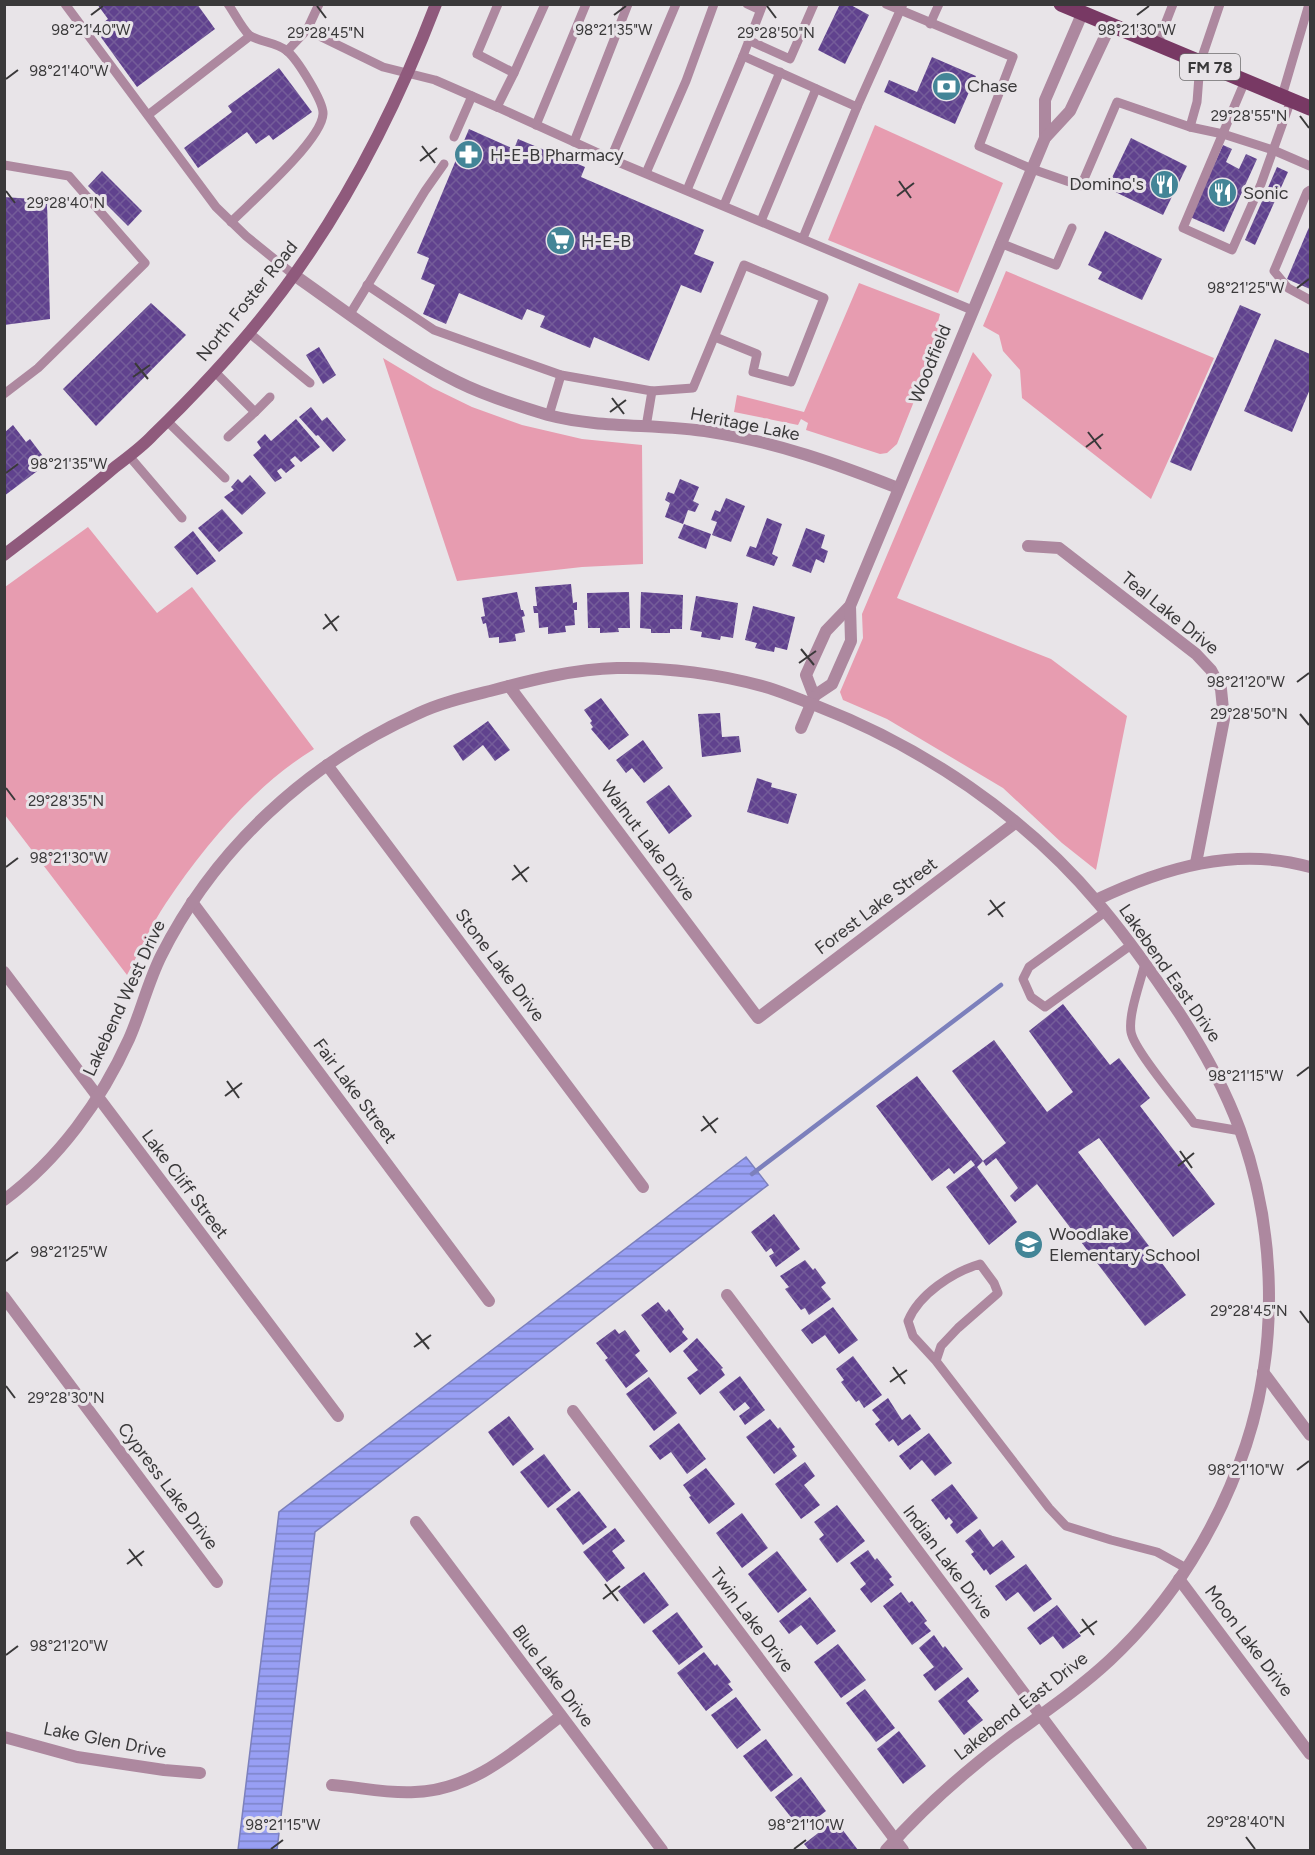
<svg xmlns="http://www.w3.org/2000/svg" width="1315" height="1855" viewBox="0 0 1315 1855" font-family="Figtree,sans-serif">
<style>
.green{fill:#e79cb0}
.water{fill:url(#water-rules);stroke:#7c80bc;stroke-width:1.5}
.lines{fill:none;stroke-linecap:round;stroke-linejoin:round}
.stream{stroke:#7c80bc;stroke-width:4.5}
.building{fill:url(#building-cross-hatch)}
.service{stroke:#ad889f;stroke-width:9}
.minor{stroke:#ad889f;stroke-width:12}
.secondary{stroke:#8f5a7c;stroke-width:12}
.primary{stroke:#783964;stroke-width:15}
.ticks{fill:none;stroke:#3a393a;stroke-width:2}
.labels{text-anchor:middle;stroke-width:6;stroke-linejoin:round;paint-order:stroke}
.shield{fill:#e8e4e8;stroke:#6e6c6e;stroke-width:1.5}
.shield-label{font-size:16px;font-weight:bold;fill:#3a393a}
.poi-label{font-size:18px;fill:#3a393a;stroke:#e8e4e8;text-anchor:start}
.street-label{font-size:18px;fill:#3a393a;stroke:#e8e4e8}
.ticks-label{font-size:15px;text-anchor:middle;fill:#3a393a;stroke:#e8e4e8;stroke-width:6;stroke-linejoin:round;paint-order:stroke}
</style>
<defs>
<pattern id="water-rules" width="6" height="5" patternUnits="userSpaceOnUse" patternTransform="scale(1.5)"><rect width="6" height="5" fill="#989ff4"/><path d="M0 2.5h6" fill="none" stroke="#7d83c7"/></pattern>
<pattern id="building-cross-hatch" width="8" height="8" patternUnits="userSpaceOnUse" patternTransform="scale(1.5)"><rect width="8" height="8" fill="#60428e"/><path d="M0 0l8 8M0 8l8-8" fill="none" stroke="#745c99"/></pattern>
</defs>
<rect width="100%" height="100%" fill="#e8e4e8"/>
<g class="green">
<polygon points="875,125 1003,183 958,293 828,240"/>
<polygon points="1006,271 1214,358 1151,499 1022,398 1020,370 1003,351 999,335 983,326"/>
<polygon points="859,283 940,314 938,322 940,336 897,444 887,453 880,454 806,430 808,423 801,419 798,425 734,412 737,395 804,412"/>
<polygon points="973,352 992,375 897,598 1051,659 1127,716 1096,870 1062,843 1003,788 887,719 843,700 840,692 863,638 862,614"/>
<polygon points="383,358 433,388 472,407 522,425 582,439 642,445 643,564 582,567 457,581"/>
<path d="M 88,527 L 157,613 L 192,587 L 314,749 C 255,785 204,846 166,903 C 151,925 140,951 127,975 L 5,815 L 5,587 Z"/>
</g>
<polygon class="water" points="746,1157 768,1185 315,1532 277,1850 238,1850 279,1512"/>
<g class="lines">
<polyline class="stream" points="752,1174 1001,985"/>
</g>
<g class="building">
<polygon points="97,4 197,4 215,29 137,87 95,29 108,19"/>
<polygon points="840,4 849,4 869,15 845,64 818,50"/>
<polygon points="932,57 976,76 955,124 884,92 889,80 917,92"/>
<polygon points="279,68 312,112 273,140 269,135 256,144 247,132 198,168 184,148 232,112 228,106"/>
<polygon points="469,129 514,149 518,139 585,167 581,177 704,230 694,254 714,262 701,293 681,285 649,361 594,337 590,348 540,327 545,316 527,309 522,320 459,293 446,324 423,314 435,285 421,279 429,258 417,253"/>
<polygon points="1131,138 1187,166 1163,215 1107,188"/>
<polygon points="1223,145 1232,149 1226,162 1239,169 1246,154 1257,159 1224,232 1190,217"/>
<polygon points="1277,167 1288,172 1255,245 1245,240"/>
<polygon points="102,171 142,211 128,226 88,186"/>
<polygon points="4,197 47,200 50,319 4,325"/>
<polygon points="1310,225 1310,289 1287,279"/>
<polygon points="1105,231 1162,259 1142,300 1098,279 1102,272 1088,265"/>
<polygon points="151,303 186,335 96,426 63,389"/>
<polygon points="1240,305 1261,314 1191,471 1170,462"/>
<polygon points="1275,339 1310,354 1310,389 1292,432 1244,411"/>
<polygon points="319,347 336,375 323,384 306,355"/>
<polygon points="311,407 322,421 327,417 346,440 333,452 318,435 316,436 299,417"/>
<polygon points="296,419 320,447 301,462 295,456 290,460 295,466 286,473 281,468 277,471 282,478 275,482 253,455 261,448 257,442 265,434 271,441"/>
<polygon points="13,425 26,442 30,439 48,463 4,496 4,433"/>
<polygon points="250,475 266,493 242,515 224,497 234,490 231,487 238,479 242,483"/>
<polygon points="680,479 699,487 693,501 699,504 695,512 688,510 683,524 665,517 670,503 665,500 668,492 674,494"/>
<polygon points="726,498 745,506 731,542 712,535 717,522 711,520 715,510 720,512"/>
<polygon points="222,509 243,533 219,552 198,528"/>
<polygon points="767,518 782,524 772,554 778,557 774,566 746,556 750,546 756,548"/>
<polygon points="684,524 711,534 706,549 678,538"/>
<polygon points="806,528 825,535 821,548 828,551 824,563 816,559 811,573 792,566"/>
<polygon points="193,531 216,561 197,575 174,547"/>
<polygon points="571,584 573,603 577,602 577,610 574,610 575,625 565,626 566,632 548,634 548,627 539,628 538,613 534,613 533,606 537,606 535,587"/>
<polygon points="517,592 521,610 523,610 525,616 522,617 525,632 515,634 516,641 499,643 499,637 489,638 486,623 483,624 481,617 485,616 482,598"/>
<polygon points="629,592 630,628 618,628 619,632 600,633 600,628 588,628 587,593"/>
<polygon points="641,592 683,595 682,629 670,629 670,633 651,633 651,629 640,628"/>
<polygon points="696,596 738,603 733,638 721,636 720,640 701,637 702,632 690,630"/>
<polygon points="753,606 795,617 787,650 775,647 774,652 755,648 757,643 745,640"/>
<polygon points="601,698 629,735 609,750 591,729 593,727 590,723 592,721 584,710"/>
<polygon points="720,713 722,737 739,736 741,752 702,757 698,714"/>
<polygon points="488,721 510,750 495,761 483,745 463,761 453,746"/>
<polygon points="643,740 663,768 644,783 632,768 626,773 616,760"/>
<polygon points="757,778 772,783 771,787 797,794 788,824 747,812"/>
<polygon points="669,785 692,816 669,834 646,802"/>
<polygon points="1063,1004 1110,1065 1119,1058 1150,1098 1140,1106 1215,1204 1173,1237 1099,1138 1078,1152 1186,1295 1145,1326 1037,1184 1015,1202 1010,1196 1018,1188 996,1158 986,1166 983,1161 1006,1143 952,1071 994,1040 1047,1112 1073,1092 1029,1031"/>
<polygon points="917,1076 983,1161 977,1167 1017,1222 989,1245 946,1187 975,1165 971,1160 954,1174 949,1168 932,1181 876,1106"/>
<polygon points="774,1214 800,1249 776,1267 769,1256 774,1253 771,1248 766,1252 751,1232"/>
<polygon points="805,1260 813,1270 815,1268 826,1283 821,1287 831,1299 809,1315 805,1308 801,1310 785,1289 789,1287 780,1276"/>
<polygon points="658,1302 666,1312 669,1309 684,1329 682,1332 688,1339 670,1353 641,1315"/>
<polygon points="833,1307 858,1340 839,1354 825,1335 812,1344 801,1330"/>
<polygon points="615,1329 619,1334 625,1330 640,1351 635,1355 648,1371 626,1388 605,1360 608,1358 596,1343"/>
<polygon points="697,1338 723,1368 721,1369 725,1375 700,1395 687,1378 698,1370 683,1351"/>
<polygon points="853,1356 882,1395 864,1408 859,1400 856,1402 841,1382 844,1380 836,1369"/>
<polygon points="740,1376 765,1410 745,1425 739,1416 750,1408 745,1402 734,1411 719,1392"/>
<polygon points="649,1377 677,1413 654,1431 626,1394"/>
<polygon points="888,1398 902,1420 910,1414 921,1429 898,1446 893,1439 889,1442 875,1424 880,1420 872,1410"/>
<polygon points="509,1416 534,1449 513,1466 488,1432"/>
<polygon points="770,1419 778,1429 780,1427 795,1447 792,1449 797,1456 774,1474 746,1437"/>
<polygon points="679,1423 706,1459 687,1474 671,1452 660,1460 649,1446"/>
<polygon points="929,1433 952,1463 935,1476 922,1460 910,1470 899,1456"/>
<polygon points="544,1454 571,1490 548,1508 520,1472"/>
<polygon points="805,1462 815,1476 804,1485 820,1505 801,1519 775,1484"/>
<polygon points="706,1468 735,1504 709,1524 689,1497 691,1496 683,1485"/>
<polygon points="952,1484 978,1518 957,1534 950,1525 953,1522 949,1517 946,1520 931,1500"/>
<polygon points="579,1491 607,1527 583,1545 556,1509"/>
<polygon points="837,1505 865,1541 837,1563 819,1539 824,1535 814,1522"/>
<polygon points="742,1513 768,1548 742,1568 716,1533"/>
<polygon points="615,1528 625,1541 612,1551 625,1568 607,1582 583,1552"/>
<polygon points="980,1529 993,1547 1002,1540 1015,1557 990,1575 986,1569 984,1571 971,1554 974,1552 965,1541"/>
<polygon points="868,1550 875,1560 877,1558 892,1577 889,1579 894,1585 871,1603 860,1589 866,1584 850,1563"/>
<polygon points="777,1551 807,1590 778,1613 748,1574"/>
<polygon points="1026,1564 1052,1599 1034,1612 1018,1592 1006,1601 995,1586"/>
<polygon points="644,1572 669,1605 644,1624 618,1591"/>
<polygon points="901,1592 909,1603 912,1601 927,1621 924,1623 931,1631 912,1645 883,1606"/>
<polygon points="810,1597 836,1631 817,1645 801,1625 789,1634 779,1621"/>
<polygon points="1057,1605 1081,1636 1063,1649 1053,1636 1040,1645 1027,1628"/>
<polygon points="677,1612 703,1647 679,1665 652,1631"/>
<polygon points="934,1635 943,1648 945,1646 963,1669 935,1691 923,1675 934,1667 919,1648"/>
<polygon points="838,1644 866,1680 841,1698 814,1662"/>
<polygon points="704,1652 715,1666 717,1664 731,1682 728,1684 733,1690 706,1711 677,1673"/>
<polygon points="968,1677 979,1691 967,1701 983,1720 964,1735 938,1701"/>
<polygon points="865,1689 895,1728 876,1742 846,1703"/>
<polygon points="736,1697 761,1730 737,1749 711,1715"/>
<polygon points="899,1731 926,1766 903,1784 877,1749"/>
<polygon points="766,1739 793,1775 771,1792 743,1756"/>
<polygon points="801,1777 826,1811 801,1830 775,1797"/>
<polygon points="835,1820 858,1850 809,1850 804,1844"/>
</g>
<g class="lines">
<g class="service">
<polyline points="65,4 216,207 246,236 294,275"/>
<path d="M 228,4 C 235,14 241,27 249,35 C 258,42 277,42 287,51 C 297,59 324,102 323,114 C 322,140 251,202 231,222"/>
<polyline points="747,4 760,10"/>
<polyline points="763,4 743,56 857,107 903,4"/>
<polyline points="886,4 1013,57 979,146 1032,169 1081,186 1117,102 1190,127 1223,134 1273,150 1310,166"/>
<polyline points="930,24 939,4"/>
<polyline points="307,30 383,67 435,80 497,107 514,73 477,54 498,4"/>
<polyline points="748,40 790,59 814,4"/>
<polyline points="1157,45 1173,4"/>
<polyline points="287,51 307,30 319,4"/>
<polyline points="514,73 545,4"/>
<polyline points="1245,81 1183,228 1232,250 1261,184 1291,100"/>
<polyline points="1282,96 1309,4"/>
<polyline points="497,107 618,162 972,310"/>
<polyline points="148,115 250,36"/>
<polyline points="536,125 586,4"/>
<polyline points="1190,127 1197,102 1200,63 1220,4"/>
<polyline points="454,137 472,96"/>
<polyline points="574,142 628,4"/>
<polyline points="611,158 676,4"/>
<polyline points="4,165 69,176 145,263 38,368 4,394"/>
<polyline points="646,173 686,81 714,4"/>
<polyline points="687,190 743,56"/>
<polyline points="1310,190 1307,192 1274,271 1288,288 1310,300"/>
<polyline points="724,205 780,72"/>
<polyline points="761,221 816,89"/>
<polyline points="803,238 857,107"/>
<polyline points="1000,243 1056,265 1072,228"/>
<polyline points="367,285 434,330 561,375 652,391 693,388 744,265 824,298 791,382 753,372 757,354 715,337"/>
<polyline points="350,314 425,191 444,164"/>
<polyline points="248,332 310,383"/>
<polyline points="215,372 255,412 228,437"/>
<polyline points="255,412 270,397"/>
<polyline points="549,415 561,375"/>
<polyline points="167,421 225,478"/>
<polyline points="646,427 652,391"/>
<polyline points="129,456 182,518"/>
<polyline points="1105,912 1029,967 1023,979 1031,997 1045,1007 1131,945"/>
<path d="M 1145,963 C 1141,981 1128,1014 1131,1032 C 1134,1050 1181,1105 1194,1123 L 1241,1131"/>
<path d="M 936,1361 L 941,1346 L 958,1328 L 998,1293 L 994,1283 L 980,1264 C 953,1272 919,1294 908,1321 L 913,1336 L 936,1361 L 1049,1508 L 1066,1526 L 1111,1540 L 1157,1552 L 1186,1568"/>
</g>
<g class="minor">
<polyline points="1045,138 1045,100 1082,14"/>
<path d="M 294,275 C 347,312 400,354 458,382 C 486,396 518,406 548,415 C 601,429 657,423 711,432 C 776,442 837,464 898,488"/>
<polyline points="1028,546 1059,548 1196,654 1211,670 1221,689 1224,719 1196,863"/>
<polyline points="509,686 758,1018 1015,823"/>
<polyline points="814,696 806,675 826,631 850,606 1045,138 1070,111 1110,26"/>
<polyline points="814,696 832,684 851,641 850,606"/>
<polyline points="801,728 814,697"/>
<polyline points="327,765 643,1187"/>
<path d="M 1096,900 C 1163,868 1236,846 1310,867"/>
<polyline points="192,902 489,1301"/>
<polyline points="4,972 338,1416"/>
<path d="M 4,1200 C 59,1159 101,1101 129,1039 C 141,1012 148,982 161,956 C 215,848 308,763 417,714 C 440,703 466,697 490,691 C 531,680 575,669 617,668 C 666,667 721,674 769,688 C 785,693 801,700 817,706 C 923,747 1024,815 1098,903 C 1123,932 1145,963 1167,995 C 1197,1038 1222,1081 1240,1130 C 1276,1229 1279,1345 1246,1445 C 1219,1526 1173,1601 1110,1660 C 1079,1689 1043,1713 1009,1738 C 964,1772 923,1808 886,1850"/>
<polyline points="727,1295 1141,1850"/>
<polyline points="4,1297 217,1582"/>
<polyline points="1263,1372 1310,1435"/>
<polyline points="573,1411 903,1850"/>
<polyline points="416,1522 662,1850"/>
<polyline points="1179,1579 1310,1754"/>
<polyline points="4,1737 77,1757 164,1770 200,1773"/>
<path d="M 332,1785 C 359,1787 388,1794 415,1792 C 474,1790 517,1749 561,1716"/>
</g>
<path class="secondary" d="M 4,555 C 42,526 79,498 115,467 C 128,457 142,447 153,435 C 211,379 266,318 310,252 C 361,176 403,90 436,4"/>
<polyline class="primary" points="1061,4 1310,108"/>
</g>
<path class="ticks" d="M 317,6 L 326,18M 767,6 L 776,18M 91,15 L 103,6M 614,15 L 626,6M 1137,15 L 1149,6M 6,79 L 18,70M 1300,116 L 1309,128M 422,146 L 435,163M 420,161 L 437,148M 899,181 L 911,198M 6,191 L 15,203M 897,196 L 914,183M 1297,288 L 1309,279M 135,363 L 148,379M 133,377 L 150,365M 612,398 L 624,414M 610,412 L 626,400M 1088,432 L 1101,449M 1086,447 L 1103,434M 6,473 L 18,464M 325,614 L 337,631M 323,629 L 339,616M 801,649 L 814,665M 799,663 L 816,651M 1297,682 L 1309,673M 1300,714 L 1309,725M 6,788 L 15,800M 514,865 L 527,882M 6,867 L 18,858M 512,880 L 529,867M 990,900 L 1003,917M 988,915 L 1005,902M 1297,1076 L 1309,1067M 227,1081 L 239,1098M 225,1096 L 242,1083M 703,1116 L 716,1133M 701,1131 L 718,1118M 1180,1151 L 1192,1168M 1178,1166 L 1194,1153M 6,1261 L 18,1252M 1300,1311 L 1309,1323M 416,1333 L 429,1349M 414,1347 L 431,1335M 893,1367 L 905,1384M 890,1382 L 907,1370M 6,1386 L 15,1398M 1297,1470 L 1309,1461M 129,1549 L 142,1566M 127,1564 L 144,1551M 605,1584 L 618,1601M 603,1599 L 620,1586M 1082,1619 L 1094,1635M 1080,1633 L 1097,1621M 6,1655 L 18,1646M 1246,1837 L 1255,1849M 271,1849 L 283,1840M 794,1849 L 806,1840"/>
<defs>
<symbol id="bank-disc" viewBox="-11 -11 22 22"><circle r="9.5" fill="#438597" stroke="#e8e4e8"/><path d="M-6-4H6V4H-6ZM0-2.3a2.3 2.3 0 1 0 0 4.6a2.3 2.3 0 1 0 0-4.6Z" fill="#fff"/></symbol>
<symbol id="pharmacy-disc" viewBox="-11 -11 22 22"><circle r="9.5" fill="#438597" stroke="#e8e4e8"/><path d="M-2-6h4v4h4v4h-4v4h-4v-4h-4v-4h4Z" fill="#fff"/></symbol>
<symbol id="restaurant-disc" viewBox="-11 -11 22 22"><circle r="9.5" fill="#438597" stroke="#e8e4e8"/><path d="M-5-6h1v4h1v-4h1v4h1v-4h1v5L-1.5 .5V6h-2V.5L-5-1ZM5-6V6H3V1.5H1.5Q1.5-4 5-6Z" fill="#fff"/></symbol>
<symbol id="supermarket-disc" viewBox="-11 -11 22 22"><circle r="9.5" fill="#438597" stroke="#e8e4e8"/><path d="M-6-5.5h2.5l.6 2H6L4.5 2H-2.5L-4.4-4H-6ZM-1.5 3.2a1.3 1.3 0 1 0 .1 0ZM3 3.2a1.3 1.3 0 1 0 .1 0Z" fill="#fff"/></symbol>
<symbol id="school-disc" viewBox="-11 -11 22 22"><circle r="9.5" fill="#438597" stroke="#e8e4e8"/><path d="M0-5L7-2L0 1L-7-2ZM-4 1L0 2.5L4 1V4Q0 6-4 4Z" fill="#fff"/></symbol>
</defs>
<g fill-rule="evenodd">
<use href="#bank-disc" x="930" y="70" width="33" height="33"/>
<use href="#pharmacy-disc" x="452" y="138" width="33" height="33"/>
<use href="#restaurant-disc" x="1148" y="168" width="33" height="33"/>
<use href="#restaurant-disc" x="1206" y="176" width="33" height="33"/>
<use href="#supermarket-disc" x="544" y="224" width="33" height="33"/>
<use href="#school-disc" x="1012" y="1228" width="33" height="33"/>
</g>
<g class="labels">
<rect class="shield" x="1180" y="54" width="60" height="26" rx="4.5"/>
<g class="shield-label">
<text x="1210" y="73">FM 78</text>
</g>
<g class="poi-label">
<text x="967" y="92">Chase</text>
<text x="490" y="161">H-E-B Pharmacy</text>
<text x="1144" y="190" text-anchor="end">Domino's</text>
<text x="1243" y="199">Sonic</text>
<text x="581" y="247">H-E-B</text>
<text x="1049" y="1240">Woodlake<tspan x="1049" dy="21">Elementary School</tspan></text>
</g>
<g class="street-label">
<text transform="translate(247 301) rotate(-51)" y="6">North Foster Road</text>
<text transform="translate(930 364) rotate(-68)" y="6">Woodfield</text>
<text transform="translate(745 424) rotate(11)" y="6">Heritage Lake</text>
<text transform="translate(1170 613) rotate(39)" y="6">Teal Lake Drive</text>
<text transform="translate(648 841) rotate(53)" y="6">Walnut Lake Drive</text>
<text transform="translate(876 906) rotate(-37)" y="6">Forest Lake Street</text>
<text transform="translate(500 965) rotate(53)" y="6">Stone Lake Drive</text>
<text transform="translate(1170 973) rotate(55)" y="6">Lakebend East Drive</text>
<text transform="translate(124 998) rotate(-65)" y="6">Lakebend West Drive</text>
<text transform="translate(355 1091) rotate(53)" y="6">Fair Lake Street</text>
<text transform="translate(185 1184) rotate(53)" y="6">Lake Cliff Street</text>
<text transform="translate(168 1486) rotate(53)" y="6">Cypress Lake Drive</text>
<text transform="translate(948 1562) rotate(53)" y="6">Indian Lake Drive</text>
<text transform="translate(752 1620) rotate(53)" y="6">Twin Lake Drive</text>
<text transform="translate(1249 1641) rotate(53)" y="6">Moon Lake Drive</text>
<text transform="translate(553 1676) rotate(53)" y="6">Blue Lake Drive</text>
<text transform="translate(1021 1706) rotate(-38)" y="6">Lakebend East Drive</text>
<text transform="translate(105 1740) rotate(11)" y="6">Lake Glen Drive</text>
</g>
</g>
<g class="ticks-label">
<text x="91" y="35">98°21'40"W</text>
<text x="614" y="35">98°21'35"W</text>
<text x="1137" y="35">98°21'30"W</text>
<text x="326" y="38">29°28'45"N</text>
<text x="776" y="38">29°28'50"N</text>
<text x="69" y="76">98°21'40"W</text>
<text x="1249" y="121">29°28'55"N</text>
<text x="66" y="208">29°28'40"N</text>
<text x="1246" y="293">98°21'25"W</text>
<text x="69" y="469">98°21'35"W</text>
<text x="1246" y="687">98°21'20"W</text>
<text x="1249" y="719">29°28'50"N</text>
<text x="66" y="806">29°28'35"N</text>
<text x="69" y="863">98°21'30"W</text>
<text x="1246" y="1081">98°21'15"W</text>
<text x="69" y="1257">98°21'25"W</text>
<text x="1249" y="1316">29°28'45"N</text>
<text x="66" y="1403">29°28'30"N</text>
<text x="1246" y="1475">98°21'10"W</text>
<text x="69" y="1651">98°21'20"W</text>
<text x="1246" y="1827">29°28'40"N</text>
<text x="283" y="1830">98°21'15"W</text>
<text x="806" y="1830">98°21'10"W</text>
</g>
<rect width="1315" height="1855" fill="none" stroke="#3a393a" stroke-width="12"/>
</svg>
